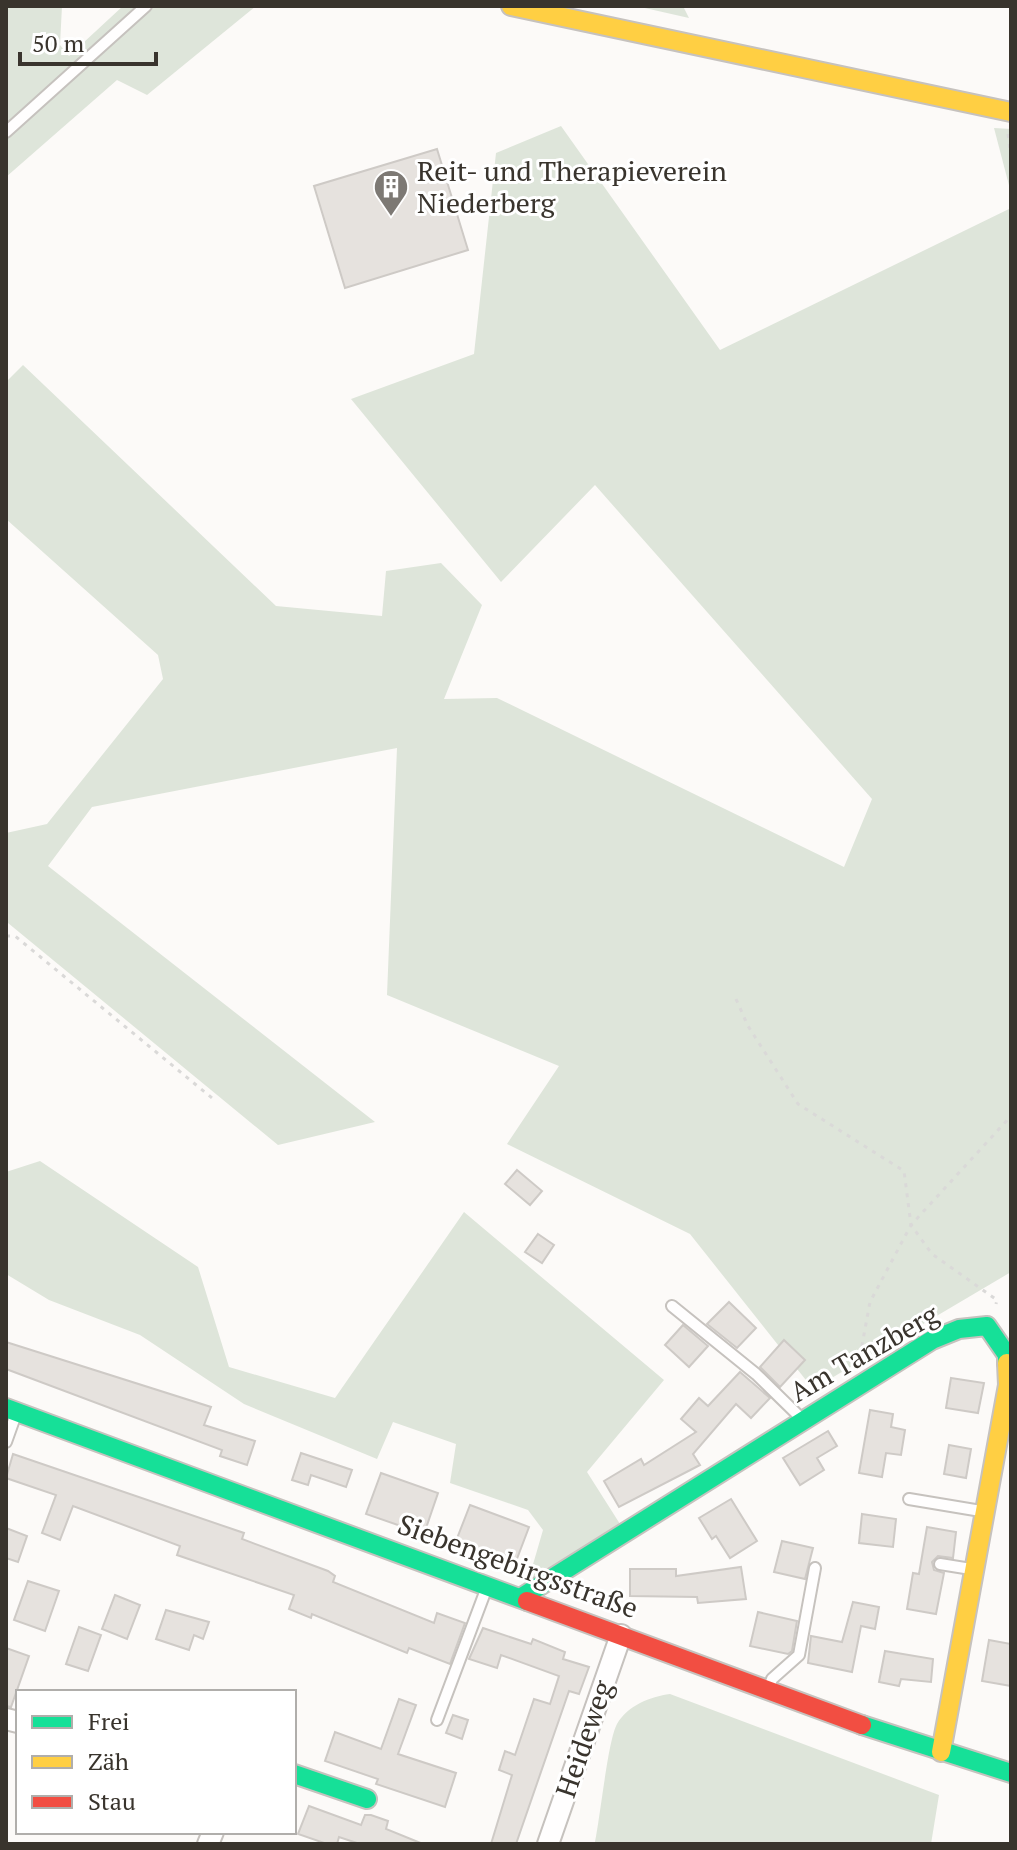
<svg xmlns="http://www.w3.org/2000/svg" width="1017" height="1850" viewBox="0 0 1017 1850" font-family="'PT Serif',serif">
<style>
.green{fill:#dee5da}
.building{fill:#e6e2de;stroke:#cecac6;stroke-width:2}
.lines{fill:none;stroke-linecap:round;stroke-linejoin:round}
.lane-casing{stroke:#c6c2be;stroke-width:14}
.street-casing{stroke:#c6c2be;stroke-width:24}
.fast-casing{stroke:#c6c2be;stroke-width:22}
.slow-casing{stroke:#c6c2be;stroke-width:22}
.jam-casing{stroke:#c6c2be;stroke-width:22}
.path{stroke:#dad9d8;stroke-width:3;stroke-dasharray:4 6;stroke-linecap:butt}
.lane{stroke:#fffefe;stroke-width:10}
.street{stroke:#fffefe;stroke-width:20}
.fast{stroke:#16e098;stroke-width:18}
.slow{stroke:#ffcf43;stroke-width:18}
.jam{stroke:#f24e42;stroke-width:18}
.labels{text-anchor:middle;stroke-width:6;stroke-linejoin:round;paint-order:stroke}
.poi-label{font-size:28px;fill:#39342d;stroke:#fff;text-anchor:start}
.street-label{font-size:28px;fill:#39342d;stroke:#fff}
</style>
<rect width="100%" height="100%" fill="#fcfaf8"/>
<g class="green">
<polygon points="6,6 62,6 60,45 69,56 123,6 256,6 147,95 117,80 6,177"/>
<polygon points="636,6 683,6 689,18"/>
<polygon points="561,126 720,350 1011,208 1011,1272 813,1389 690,1234 507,1144 559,1066 387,995 397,748 92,807 48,866 375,1122 278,1145 8,923 6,925 6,833 47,824 163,679 158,655 6,519 6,382 23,365 276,606 382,616 386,571 441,563 482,605 444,699 497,698 844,867 872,799 595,485 501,582 351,399 474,354 496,153"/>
<polygon points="994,128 1011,129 1011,193"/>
<polygon points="40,1161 198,1267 229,1367 335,1398 464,1212 664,1380 587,1472 620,1524 527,1585 543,1530 528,1510 450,1483 456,1444 393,1422 377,1459 244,1404 140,1335 49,1300 6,1274 6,1172"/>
<path d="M 670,1694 L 939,1795 L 931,1844 L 595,1842 C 600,1819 608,1740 617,1724 C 628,1705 650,1697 670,1694 Z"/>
</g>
<g class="building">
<polygon points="437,149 468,250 345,288 314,186"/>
<polygon points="517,1170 542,1191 530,1205 505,1184"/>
<polygon points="538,1234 554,1245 542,1263 525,1252"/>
<polygon points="729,1302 756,1328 737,1348 707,1324"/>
<polygon points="683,1325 708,1346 689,1367 665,1345"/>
<polygon points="784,1340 805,1360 780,1387 760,1367"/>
<polygon points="6,1342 211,1407 204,1425 255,1441 247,1465 220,1456 222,1450 6,1369"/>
<polygon points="740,1372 770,1398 751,1418 736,1404 693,1454 700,1465 619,1507 604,1481 641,1459 644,1465 696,1432 681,1419 699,1398 708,1406"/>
<polygon points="951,1378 984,1383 978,1413 946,1408"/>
<polygon points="870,1410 893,1414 891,1427 905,1430 901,1455 886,1453 882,1477 859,1473"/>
<polygon points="828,1431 837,1446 817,1458 824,1470 800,1485 783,1458"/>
<polygon points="949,1445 971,1449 966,1478 944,1474"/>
<polygon points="301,1453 352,1470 346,1487 311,1475 308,1485 292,1480"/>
<polygon points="13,1454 244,1533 242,1539 328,1571 335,1576 333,1582 434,1623 437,1613 465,1623 450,1664 409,1648 407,1653 312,1614 311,1618 289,1609 294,1595 177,1555 180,1546 73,1506 60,1540 42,1533 56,1495 6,1478"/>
<polygon points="381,1473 438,1493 424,1534 366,1514"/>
<polygon points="731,1499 757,1541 730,1558 716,1536 712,1539 699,1518"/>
<polygon points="470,1505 529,1527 515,1564 456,1541"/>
<polygon points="862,1514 896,1519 893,1547 859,1543"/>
<polygon points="927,1527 956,1532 953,1558 938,1556 932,1562 934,1570 944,1573 936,1614 907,1609 913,1573 919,1574"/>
<polygon points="6,1528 27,1536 18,1562 6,1558"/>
<polygon points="782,1541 813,1548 805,1579 774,1572"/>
<polygon points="741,1567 746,1599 698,1603 697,1597 630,1596 630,1569 676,1569 676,1576"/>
<polygon points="28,1581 59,1591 45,1631 14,1620"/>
<polygon points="115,1595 140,1605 127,1639 102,1629"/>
<polygon points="853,1602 879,1607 875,1629 861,1626 852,1672 808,1663 811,1636 842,1642"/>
<polygon points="166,1610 209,1622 203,1639 194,1635 189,1650 156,1639"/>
<polygon points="758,1612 797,1621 792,1651 788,1654 750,1646"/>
<polygon points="79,1627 101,1635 88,1671 66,1664"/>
<polygon points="483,1628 531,1644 533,1639 565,1652 563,1659 589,1667 579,1694 569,1691 516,1844 491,1844 512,1775 499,1770 505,1751 515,1755 534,1699 550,1704 559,1676 501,1655 497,1668 469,1659"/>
<polygon points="989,1640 1011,1644 1011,1686 982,1681"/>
<polygon points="6,1648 29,1656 11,1707 6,1706"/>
<polygon points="885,1651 933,1659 931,1682 901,1679 899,1686 879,1682"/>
<polygon points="399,1699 416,1705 398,1754 456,1773 445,1807 376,1784 378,1779 325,1761 335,1732 381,1749"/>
<polygon points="453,1715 468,1720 462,1739 446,1733"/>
<polygon points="309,1806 361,1825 365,1815 371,1815 388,1821 386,1829 423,1844 360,1844 339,1837 337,1844 327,1844 298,1834"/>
</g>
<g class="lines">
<defs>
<g id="lane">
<polyline points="6,132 146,6"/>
<polyline points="672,1306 756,1374 801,1418"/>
<polyline points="6,1442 16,1414"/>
<polyline points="909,1499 981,1511"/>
<polyline points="940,1564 971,1569"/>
<polyline points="769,1688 772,1679 799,1655 815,1568"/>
<polyline points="437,1720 487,1587"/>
</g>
<g id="street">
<polyline points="6,1719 18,1722"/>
<polyline points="208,1844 213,1832"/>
<polyline points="548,1844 621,1635"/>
</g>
<g id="fast">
<polyline points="6,1408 527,1601"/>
<polyline points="522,1597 932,1340 959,1329 987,1326 1007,1355 1007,1363"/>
<polyline points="862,1725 1011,1773"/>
<polyline points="294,1774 367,1799"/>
</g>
<g id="slow">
<polyline points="511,6 1011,112"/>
<polyline points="941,1752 1008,1385 1007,1363"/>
</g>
<polyline id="jam" points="527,1601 862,1725"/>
</defs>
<use href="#lane" class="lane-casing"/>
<use href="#street" class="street-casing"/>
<use href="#fast" class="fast-casing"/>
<use href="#slow" class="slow-casing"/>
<use href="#jam" class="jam-casing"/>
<g class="path">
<polyline points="1008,134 1011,158"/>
<polyline points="6,936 15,936 212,1098"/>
<polyline points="736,999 748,1026 798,1104 904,1171 911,1225 932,1254 997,1300 996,1304"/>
<polyline points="860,1356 870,1302 911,1225 1011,1116"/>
</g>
<use href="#lane" class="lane"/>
<use href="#street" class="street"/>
<use href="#fast" class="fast"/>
<use href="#slow" class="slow"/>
<use href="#jam" class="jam"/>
</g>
<defs>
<symbol id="building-pin" viewBox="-11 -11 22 30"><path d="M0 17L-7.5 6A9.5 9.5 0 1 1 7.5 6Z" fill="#7d7974" stroke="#fff"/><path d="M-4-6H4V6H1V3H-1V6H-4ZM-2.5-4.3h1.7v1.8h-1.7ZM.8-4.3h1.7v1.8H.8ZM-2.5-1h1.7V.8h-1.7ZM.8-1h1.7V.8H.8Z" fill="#fff"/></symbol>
</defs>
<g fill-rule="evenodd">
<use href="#building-pin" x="371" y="167" width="40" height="54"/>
</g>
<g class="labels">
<g class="poi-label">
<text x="417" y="181">Reit- und Therapieverein<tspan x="417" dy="32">Niederberg</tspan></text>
</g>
<g class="street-label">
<text transform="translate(864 1353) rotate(-30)" y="10">Am Tanzberg</text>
<text transform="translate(518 1566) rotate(20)" y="10">Siebengebirgsstraße</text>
<text transform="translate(584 1739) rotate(-71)" y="10">Heideweg</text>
</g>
</g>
<rect width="1017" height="1850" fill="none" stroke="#39342d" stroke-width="16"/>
<rect x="16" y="1690" width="280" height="144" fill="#ffffff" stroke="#b0aeab" stroke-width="2"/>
<rect x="32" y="1716" width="40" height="12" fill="#16e098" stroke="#b0aeab" stroke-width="2"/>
<text x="88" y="1730" font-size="24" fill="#39342d">Frei</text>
<rect x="32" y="1756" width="40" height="12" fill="#ffcf43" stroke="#b0aeab" stroke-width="2"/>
<text x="88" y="1770" font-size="24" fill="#39342d">Zäh</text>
<rect x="32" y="1796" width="40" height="12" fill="#f24e42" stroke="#b0aeab" stroke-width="2"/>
<text x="88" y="1810" font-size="24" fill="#39342d">Stau</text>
<path d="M20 52v12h136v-12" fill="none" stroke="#39342d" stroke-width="4"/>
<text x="32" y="52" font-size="24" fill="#39342d" stroke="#ffffff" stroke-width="6" paint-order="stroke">50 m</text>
</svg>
